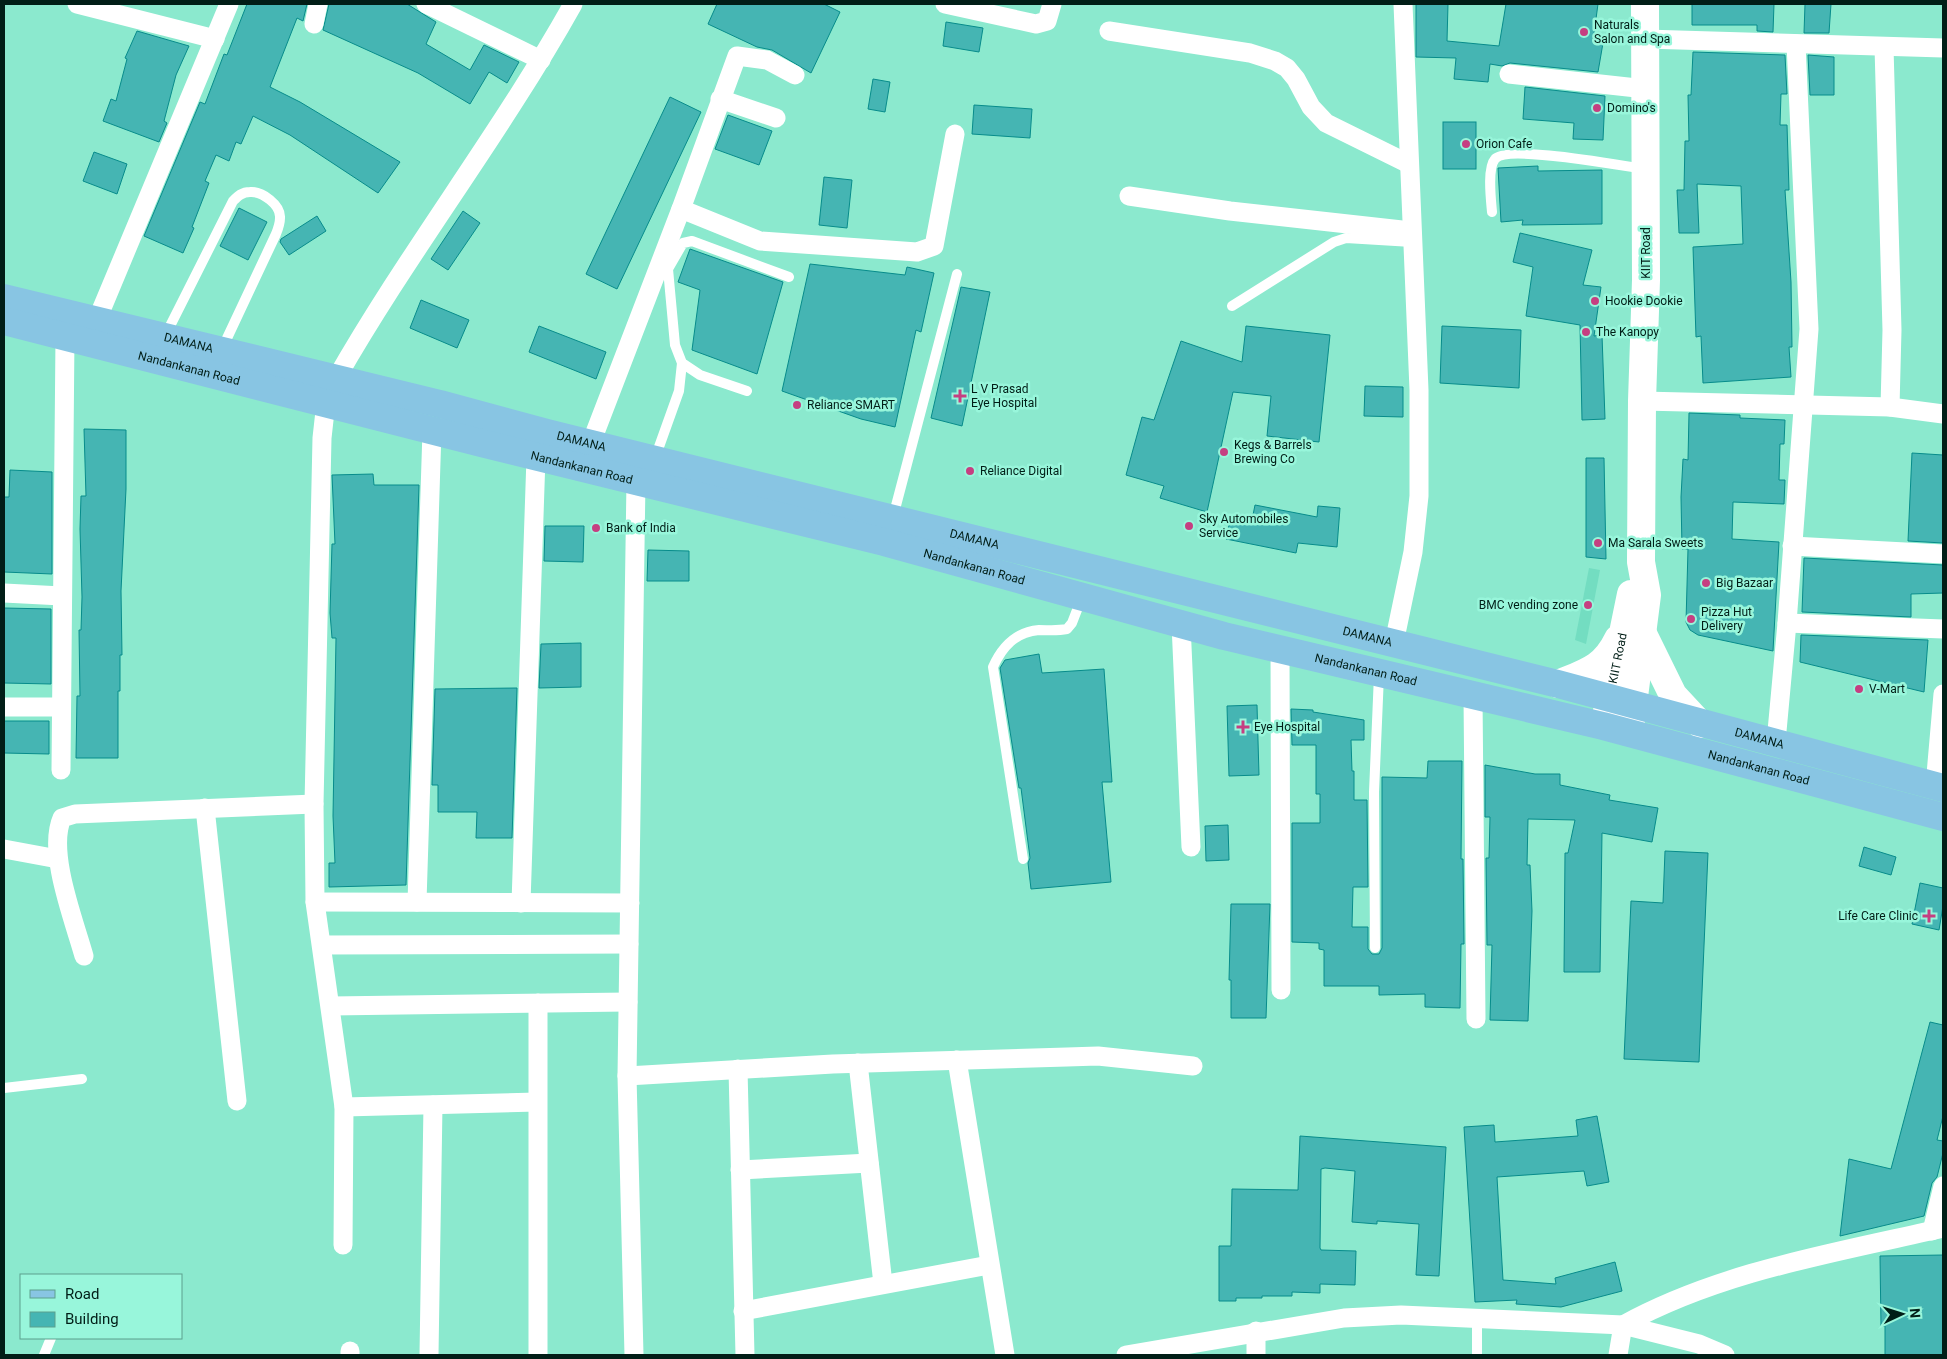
<svg xmlns="http://www.w3.org/2000/svg" width="1947" height="1359" viewBox="0 0 1947 1359" font-family="Roboto,sans-serif">
<style>
.built{fill:#73ddc1}
.building{fill:#45b5b3;stroke:#078c8b}
.lines{fill:none;stroke-linecap:round;stroke-linejoin:round}
.lane{stroke:#fff;stroke-width:10}
.street{stroke:#fff;stroke-width:19}
.secondary{stroke:#fff;stroke-width:28}
.primary{stroke:#88c5e3;stroke-width:28}
.poi-dot{fill:#c53f81;stroke:#98f6db;stroke-width:2}
.labels{text-anchor:middle;stroke-width:5;stroke-linejoin:round;paint-order:stroke}
.poi-label{font-size:12px;fill:#011e17;stroke:#98f6db;text-anchor:start}
.street-label{font-size:12px;fill:#011e17;stroke:#98f6db}
</style>
<rect width="100%" height="100%" fill="#8be9ce"/>
<polygon class="built" points="1589,568 1600,570 1586,644 1575,640"/>
<g class="building">
<polygon points="247,4 307,4 303,21 297,18 270,87 300,102 400,162 378,193 290,135 253,116 241,144 236,142 229,161 216,155 205,181 209,183 192,227 194,228 183,253 144,236 200,102 205,104 224,54 227,55"/>
<polygon points="329,4 407,4 436,22 426,44 470,70 484,45 519,62 507,83 489,72 470,104 418,73 323,30"/>
<polygon points="717,4 824,4 840,12 811,73 772,50 757,47 708,24"/>
<polygon points="1416,4 1448,4 1447,41 1499,46 1506,4 1598,4 1593,41 1603,43 1598,72 1510,63 1502,66 1490,64 1488,82 1454,79 1456,58 1416,57"/>
<polygon points="1692,4 1774,4 1773,32 1757,31 1757,25 1692,25"/>
<polygon points="1805,4 1831,4 1829,33 1804,33"/>
<polygon points="946,22 983,28 979,52 943,46"/>
<polygon points="137,31 189,46 176,75 164,121 167,123 159,142 103,121 111,99 116,101 127,59 125,58"/>
<polygon points="1693,52 1785,55 1787,94 1781,94 1780,125 1787,125 1789,190 1785,190 1791,282 1792,347 1789,347 1791,377 1703,383 1701,336 1696,337 1693,247 1743,244 1741,186 1697,184 1699,233 1679,233 1677,190 1684,190 1685,141 1689,141 1688,95 1691,95"/>
<polygon points="1808,55 1834,57 1834,95 1810,95"/>
<polygon points="873,79 890,82 885,112 868,109"/>
<polygon points="1525,87 1605,96 1603,140 1573,139 1574,123 1523,119"/>
<polygon points="670,97 701,112 617,289 586,274"/>
<polygon points="974,105 1032,109 1030,138 972,134"/>
<polygon points="728,115 772,131 759,165 715,149"/>
<rect x="1443" y="122" width="33" height="47"/>
<polygon points="94,152 127,164 117,194 83,181"/>
<polygon points="1538,166 1538,171 1602,170 1602,224 1522,225 1523,220 1501,222 1498,168"/>
<polygon points="824,177 852,180 847,228 819,225"/>
<polygon points="239,208 267,222 248,260 220,246"/>
<polygon points="463,211 480,223 448,270 431,259"/>
<polygon points="317,216 326,231 289,255 280,242 281,239"/>
<polygon points="1520,233 1592,250 1583,285 1601,287 1594,336 1602,335 1605,419 1582,420 1580,325 1526,316 1533,267 1513,262"/>
<polygon points="690,249 783,282 757,374 692,350 700,290 678,282"/>
<polygon points="810,264 905,275 907,267 934,273 921,332 916,330 895,427 861,419 782,391"/>
<polygon points="961,287 990,292 962,426 931,418"/>
<polygon points="421,300 469,320 457,348 410,328"/>
<polygon points="539,326 606,352 596,379 529,352"/>
<polygon points="1246,326 1330,335 1319,442 1267,436 1271,396 1233,392 1207,512 1160,498 1164,486 1126,475 1142,417 1154,420 1181,341 1242,362"/>
<polygon points="1442,326 1521,330 1519,388 1440,383"/>
<polygon points="1365,386 1403,387 1403,417 1364,416"/>
<polygon points="1689,413 1740,415 1740,418 1785,420 1784,444 1780,444 1779,480 1785,480 1784,504 1733,502 1732,539 1779,542 1773,651 1698,635 1690,630 1686,622 1688,549 1682,549 1681,497 1683,459 1688,460"/>
<polygon points="84,429 126,430 126,489 121,591 122,655 120,655 120,691 118,691 118,758 76,758 77,696 80,696 79,630 81,630 82,597 80,529 81,496 86,496"/>
<polygon points="1912,453 1943,455 1943,543 1908,541"/>
<polygon points="1586,458 1604,458 1606,559 1586,557"/>
<polygon points="10,470 52,472 52,574 4,572 4,497 9,497"/>
<polygon points="373,474 374,485 419,485 406,885 329,887 329,863 335,863 333,816 336,638 332,638 330,613 332,544 335,544 332,475"/>
<polygon points="1255,505 1317,517 1318,506 1340,508 1337,547 1298,543 1296,553 1226,539 1231,516 1252,520"/>
<polygon points="545,526 584,526 583,562 544,561"/>
<polygon points="648,550 689,551 689,581 647,581"/>
<polygon points="1804,558 1943,565 1943,593 1911,594 1911,617 1802,612"/>
<polygon points="4,608 51,609 51,684 4,683"/>
<polygon points="1801,635 1928,640 1924,692 1800,662"/>
<polygon points="581,643 581,687 539,688 541,644"/>
<polygon points="1039,654 1042,673 1104,669 1112,782 1102,782 1111,882 1031,889 1028,863 1030,858 1021,788 1019,788 1000,668 1005,660"/>
<polygon points="517,688 512,838 476,838 477,812 438,812 438,785 432,785 435,689"/>
<polygon points="1257,705 1259,775 1229,776 1227,706"/>
<polygon points="1291,709 1313,710 1313,712 1364,720 1364,740 1351,740 1352,771 1354,771 1354,800 1367,800 1368,887 1353,887 1352,927 1368,927 1368,949 1372,954 1379,954 1382,948 1382,777 1427,778 1428,761 1462,761 1461,859 1463,859 1464,944 1461,944 1460,1008 1425,1007 1425,994 1379,995 1379,986 1324,986 1324,950 1319,949 1319,943 1292,942 1292,823 1320,823 1320,794 1316,794 1316,745 1292,745"/>
<polygon points="4,721 49,721 49,754 4,753"/>
<polygon points="1485,765 1535,774 1560,774 1560,785 1610,795 1609,800 1658,808 1652,842 1602,833 1600,972 1564,972 1565,853 1568,853 1575,820 1528,819 1527,865 1530,865 1532,911 1528,1021 1490,1020 1492,945 1487,945 1486,858 1489,858 1490,817 1485,817"/>
<polygon points="1228,825 1229,860 1206,861 1205,826"/>
<polygon points="1864,847 1896,857 1891,875 1859,866"/>
<polygon points="1665,851 1708,853 1699,1062 1624,1059 1631,901 1663,903"/>
<polygon points="1920,883 1943,888 1943,906 1939,930 1912,924"/>
<polygon points="1231,904 1270,904 1266,1018 1231,1018 1231,980 1229,980"/>
<polygon points="1930,1022 1943,1025 1943,1116 1937,1140 1943,1141 1943,1153 1937,1177 1932,1183 1924,1216 1840,1236 1849,1159 1891,1169"/>
<polygon points="1597,1116 1609,1182 1587,1186 1584,1171 1497,1177 1503,1280 1556,1284 1555,1278 1615,1262 1622,1291 1561,1307 1516,1304 1517,1300 1475,1302 1464,1127 1494,1125 1495,1142 1578,1136 1576,1120"/>
<polygon points="1300,1136 1446,1147 1439,1276 1416,1275 1419,1224 1377,1221 1377,1224 1352,1222 1355,1171 1325,1168 1321,1169 1320,1248 1321,1250 1356,1251 1355,1285 1320,1284 1320,1293 1292,1292 1292,1296 1262,1296 1262,1298 1236,1298 1236,1301 1219,1301 1219,1246 1231,1246 1232,1189 1298,1190"/>
<polygon points="1943,1255 1943,1355 1885,1355 1885,1326 1881,1326 1880,1256"/>
</g>
<g class="lines">
<g class="lane">
<path d="M 1492,212 C 1491,200 1487,168 1495,159 C 1507,144 1622,166 1645,169"/>
<polyline points="1232,306 1334,242 1346,238 1412,242"/>
<path d="M 165,336 L 233,201 C 238,196 242,192 250,192 C 262,191 281,205 280,218 C 280,223 278,229 276,234 L 221,351"/>
<polyline points="747,391 700,375 682,363 675,345 668,269 683,243 692,241 789,277"/>
<polyline points="655,458 679,391 682,363"/>
<polyline points="893,517 957,274"/>
<path d="M 1023,859 L 993,667 C 1002,647 1015,632 1039,630 C 1049,630 1057,631 1067,629 L 1072,623 L 1082,597"/>
<polyline points="1375,948 1374,792 1379,675"/>
<polyline points="4,1088 82,1079"/>
<polyline points="1477,1319 1477,1355"/>
<polyline points="44,1355 51,1338"/>
</g>
<g class="street">
<polyline points="77,4 215,39"/>
<polyline points="426,4 541,60"/>
<polyline points="945,4 1036,24 1047,21 1052,4"/>
<polyline points="314,24 318,4"/>
<polyline points="1109,31 1250,53 1275,61 1287,68 1296,79 1311,107 1326,123 1409,164"/>
<polyline points="1645,39 1943,48"/>
<polyline points="1884,47 1892,330 1890,407"/>
<polyline points="1509,74 1646,89"/>
<polyline points="720,99 776,118"/>
<polyline points="1129,196 1230,211 1411,231"/>
<polyline points="681,209 737,56 767,60 795,75"/>
<polyline points="97,320 229,4"/>
<path d="M 336,379 C 409,251 501,133 573,4"/>
<polyline points="1642,401 1890,407 1943,414"/>
<polyline points="326,402 322,438 314,804 315,902 344,1107 343,1245"/>
<polyline points="591,443 681,209 760,241 917,252 934,246 955,134"/>
<polyline points="1792,546 1943,554"/>
<polyline points="4,593 62,596"/>
<polyline points="1787,623 1943,629"/>
<polyline points="1181,624 1191,847"/>
<polyline points="1394,643 1413,552 1419,496 1419,390 1403,4"/>
<polyline points="1280,649 1281,990"/>
<polyline points="1473,696 1476,1019"/>
<polyline points="4,707 61,707"/>
<polyline points="1776,742 1787,623 1809,329 1796,44"/>
<polyline points="61,770 65,337"/>
<polyline points="1935,786 1943,694"/>
<polyline points="205,808 237,1101"/>
<polyline points="4,849 58,859"/>
<polyline points="315,902 630,903"/>
<polyline points="417,902 432,430"/>
<polyline points="521,903 536,457"/>
<polyline points="322,945 629,944"/>
<path d="M 84,956 C 74,920 47,852 62,818 L 75,814 L 314,804"/>
<polyline points="331,1006 628,1002"/>
<polyline points="957,1060 1005,1355"/>
<polyline points="858,1063 883,1284"/>
<polyline points="738,1069 745,1355"/>
<polyline points="627,1076 833,1064 1067,1057 1098,1056 1193,1066"/>
<polyline points="344,1107 537,1102"/>
<polyline points="740,1170 869,1163"/>
<polyline points="1932,1231 1943,1186"/>
<polyline points="743,1311 989,1265"/>
<polyline points="350,1351 350,1355"/>
<polyline points="429,1355 433,1105"/>
<polyline points="538,1355 538,1003"/>
<polyline points="634,1355 627,1076 636,481"/>
<polyline points="1126,1355 1344,1318 1401,1315 1623,1325 1699,1344 1725,1355"/>
<polyline points="1256,1355 1256,1331"/>
<path d="M 1618,1355 L 1623,1325 C 1721,1271 1835,1253 1943,1228"/>
</g>
<g class="secondary">
<polyline points="1643,634 1673,695 1700,724"/>
<path d="M 1558,684 C 1587,672 1604,668 1618,639"/>
<path id="s1" d="M 1605,721 L 1631,594"/>
<polyline points="1630,728 1647,595 1641,562 1642,401 1646,280 1645,4"/>
</g>
<g class="primary">
<path id="s2" d="M 4,298 L 440,404 L 547,433 L 1558,684 L 1943,788"/>
<path id="s3" d="M 4,321 L 481,443 L 884,542 L 1224,636 L 1603,726 L 1943,817"/>
</g>
</g>
<g class="poi-dot">
<circle cx="1584" cy="32" r="5"/>
<circle cx="1597" cy="108" r="5"/>
<circle cx="1466" cy="144" r="5"/>
<circle cx="1595" cy="301" r="5"/>
<circle cx="1586" cy="332" r="5"/>
<path d="M957.5 388.5h5v5h5v5h-5v5h-5v-5h-5v-5h5z"/>
<circle cx="797" cy="405" r="5"/>
<circle cx="1224" cy="452" r="5"/>
<circle cx="970" cy="471" r="5"/>
<circle cx="1189" cy="526" r="5"/>
<circle cx="596" cy="528" r="5"/>
<circle cx="1598" cy="543" r="5"/>
<circle cx="1706" cy="583" r="5"/>
<circle cx="1588" cy="605" r="5"/>
<circle cx="1691" cy="619" r="5"/>
<circle cx="1859" cy="689" r="5"/>
<path d="M1240.5 719.5h5v5h5v5h-5v5h-5v-5h-5v-5h5z"/>
<path d="M1926.5 908.5h5v5h5v5h-5v5h-5v-5h-5v-5h5z"/>
</g>
<g class="labels">
<g class="poi-label">
<text x="1594" y="29">Naturals<tspan x="1594" dy="14">Salon and Spa</tspan></text>
<text x="1607" y="112">Domino's</text>
<text x="1476" y="148">Orion Cafe</text>
<text x="1605" y="305">Hookie Dookie</text>
<text x="1596" y="336">The Kanopy</text>
<text x="971" y="393">L V Prasad<tspan x="971" dy="14">Eye Hospital</tspan></text>
<text x="807" y="409">Reliance SMART</text>
<text x="1234" y="449">Kegs &amp; Barrels<tspan x="1234" dy="14">Brewing Co</tspan></text>
<text x="980" y="475">Reliance Digital</text>
<text x="1199" y="523">Sky Automobiles<tspan x="1199" dy="14">Service</tspan></text>
<text x="606" y="532">Bank of India</text>
<text x="1608" y="547">Ma Sarala Sweets</text>
<text x="1716" y="587">Big Bazaar</text>
<text x="1578" y="609" text-anchor="end">BMC vending zone</text>
<text x="1701" y="616">Pizza Hut<tspan x="1701" dy="14">Delivery</tspan></text>
<text x="1869" y="693">V-Mart</text>
<text x="1254" y="731">Eye Hospital</text>
<text x="1918" y="920" text-anchor="end">Life Care Clinic</text>
</g>
<g class="street-label">
<text transform="translate(1646 253) rotate(-90)" y="4">KIIT Road</text>
<text dy="4" stroke="none"><textPath href="#s2" startOffset="190">DAMANA</textPath></text>
<text dy="4" stroke="none"><textPath href="#s3" startOffset="191">Nandankanan Road</textPath></text>
<text dy="4" stroke="none"><textPath href="#s2" startOffset="595">DAMANA</textPath></text>
<text dy="4" stroke="none"><textPath href="#s3" startOffset="596">Nandankanan Road</textPath></text>
<text dy="4" stroke="none"><textPath href="#s2" startOffset="1000">DAMANA</textPath></text>
<text dy="4" stroke="none"><textPath href="#s3" startOffset="1001">Nandankanan Road</textPath></text>
<text dy="4" stroke="none"><textPath href="#s2" startOffset="1405">DAMANA</textPath></text>
<text dy="4" stroke="none"><textPath href="#s1" startOffset="64">KIIT Road</textPath></text>
<text dy="4" stroke="none"><textPath href="#s3" startOffset="1406">Nandankanan Road</textPath></text>
<text dy="4" stroke="none"><textPath href="#s2" startOffset="1810">DAMANA</textPath></text>
<text dy="4" stroke="none"><textPath href="#s3" startOffset="1811">Nandankanan Road</textPath></text>
</g>
</g>
<rect width="1947" height="1359" fill="none" stroke="#011e17" stroke-width="10"/>
<rect x="20" y="1274" width="162" height="65" fill="#98f6db" stroke="#5ca08d"/>
<rect x="30" y="1290" width="25" height="8" fill="#88c5e3" stroke="#5ca08d"/>
<text x="65" y="1299" font-size="15" fill="#011e17">Road</text>
<rect x="30" y="1312" width="25" height="15" fill="#45b5b3" stroke="#5ca08d"/>
<text x="65" y="1324" font-size="15" fill="#011e17">Building</text>
<g transform="translate(1902 1314) rotate(86)" stroke="#98f6db" stroke-width="4" paint-order="stroke">
<path d="M0-4L9 19L0 12L-9 19Z" fill="#011e17"/>
<text y="-8" font-size="14" font-weight="bold" text-anchor="middle" fill="#011e17">N</text>
</g>
</svg>
